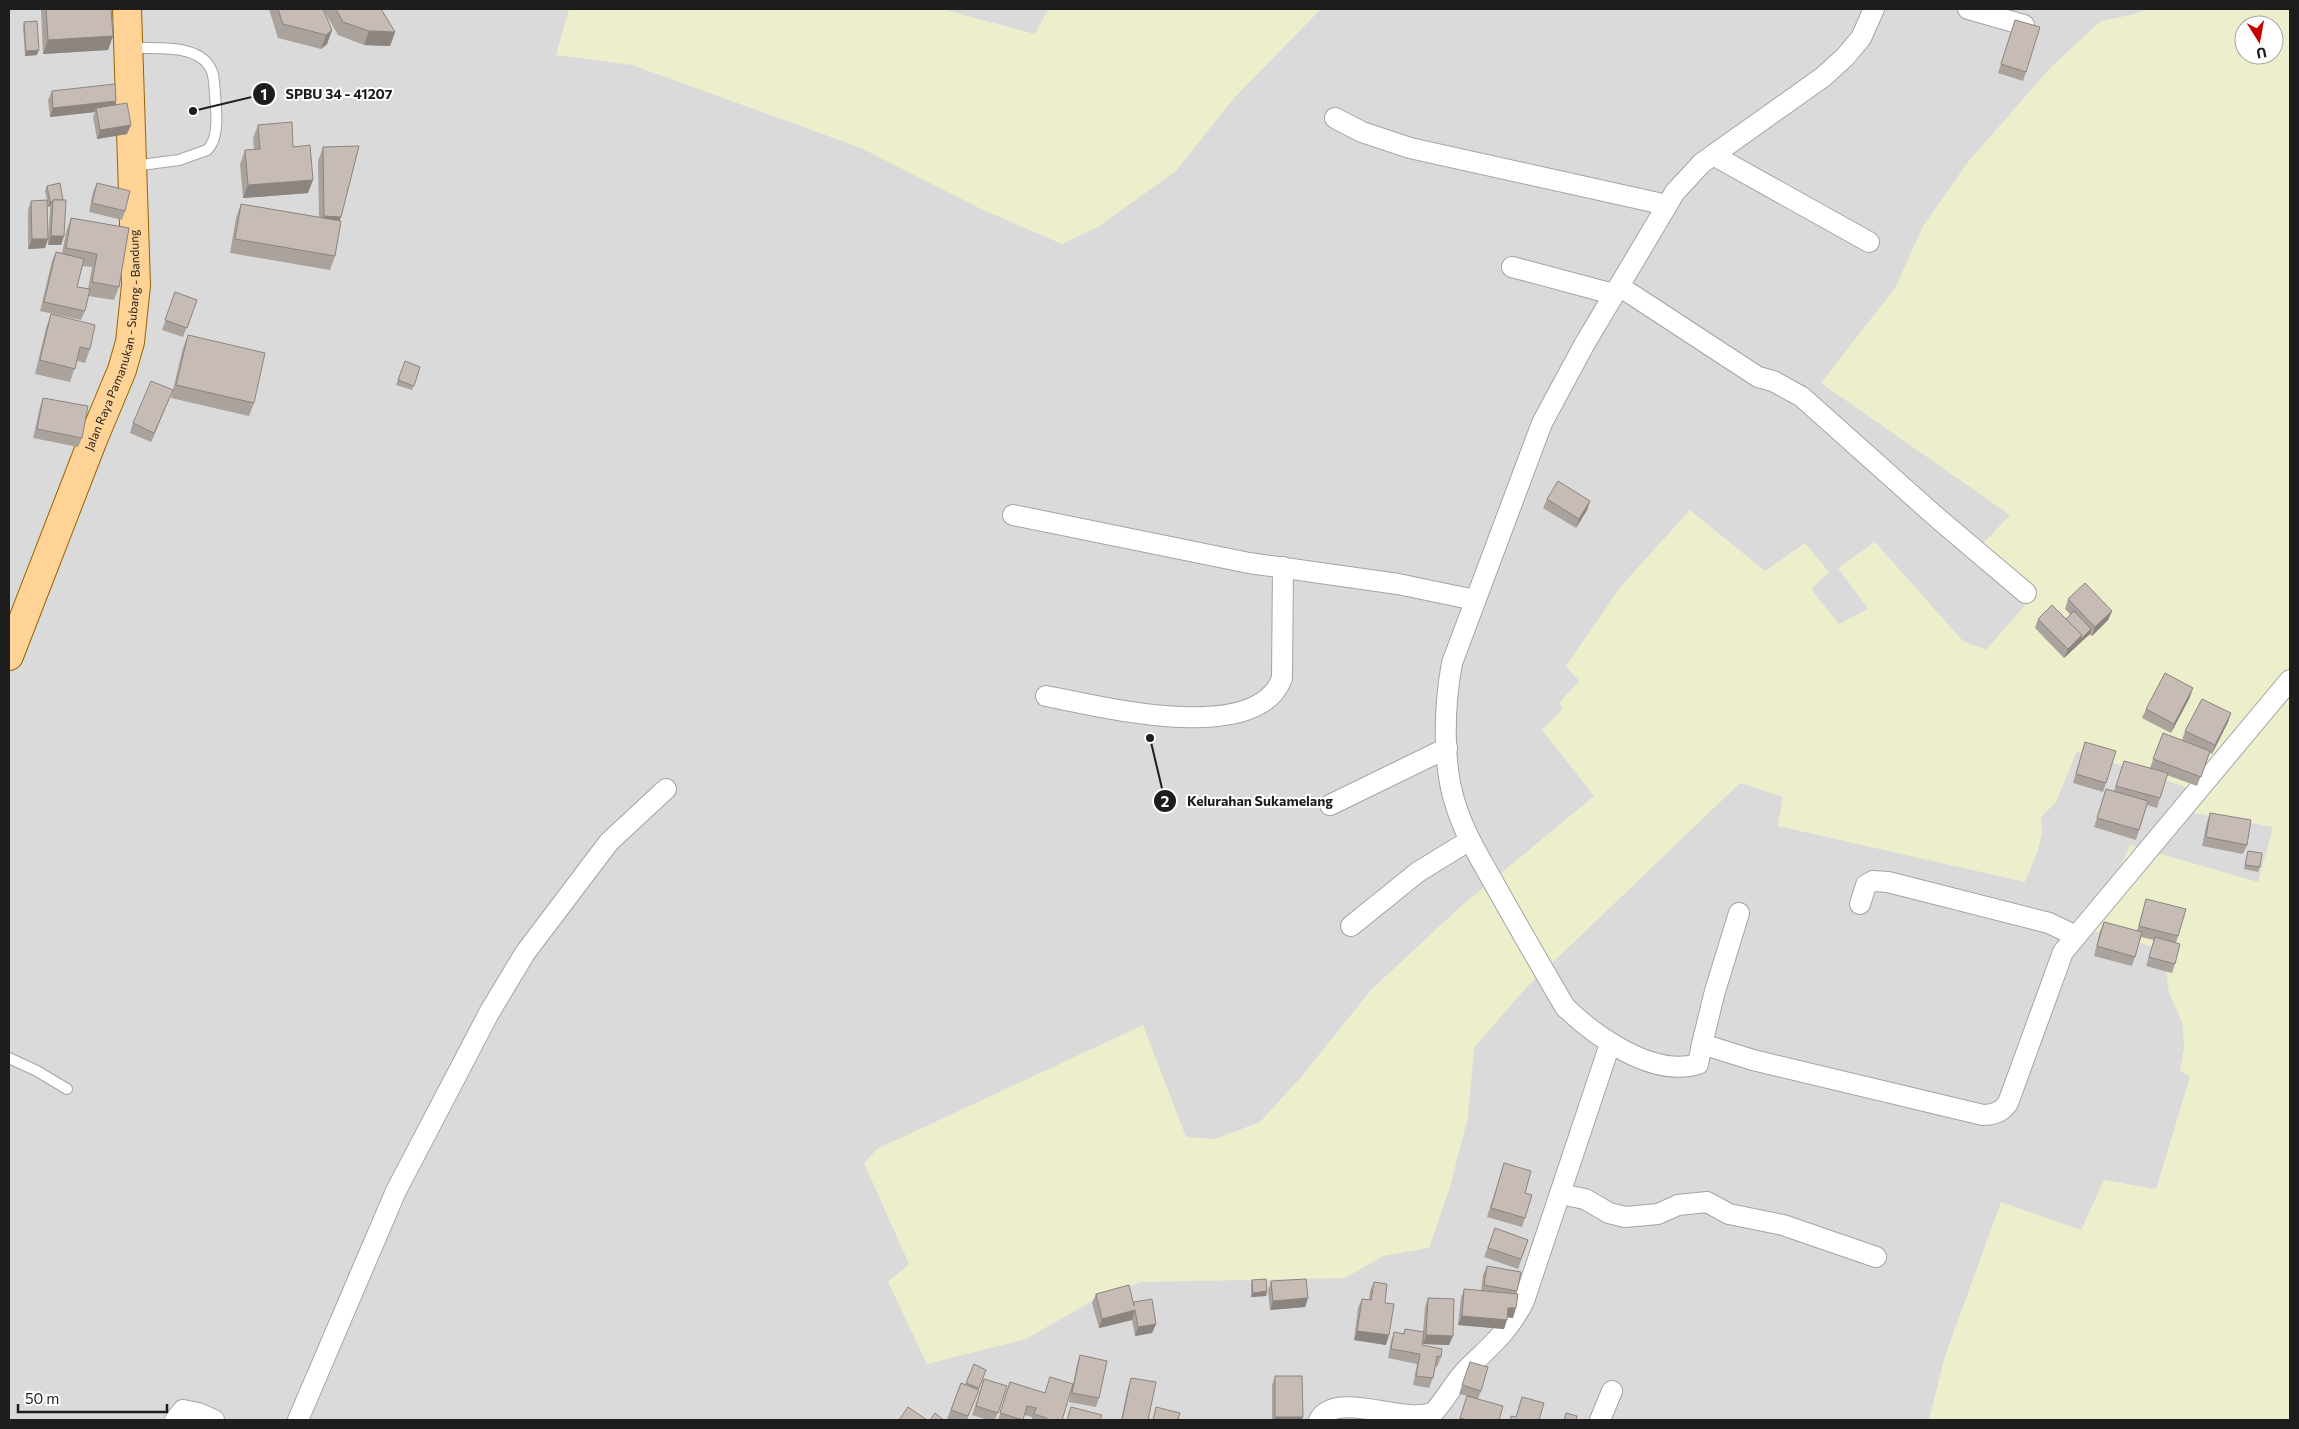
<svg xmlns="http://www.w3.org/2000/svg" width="2299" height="1429" viewBox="0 0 2299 1429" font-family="Commissioner,sans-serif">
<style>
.residential{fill:#dbdada;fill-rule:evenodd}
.farmland{fill:#eceecc;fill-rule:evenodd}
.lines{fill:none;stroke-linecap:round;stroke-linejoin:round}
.service-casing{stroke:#a4a4a4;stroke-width:12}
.minor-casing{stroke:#a4a4a4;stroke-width:22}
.primary-casing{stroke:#956400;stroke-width:30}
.service{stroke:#fff;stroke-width:10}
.minor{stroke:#fff;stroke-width:20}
.primary{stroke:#ffd296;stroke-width:28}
.wall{fill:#aaa29c;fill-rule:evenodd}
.shaded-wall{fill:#8b847f}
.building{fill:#c6bcb5;stroke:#8b847f}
.labels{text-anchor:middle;stroke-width:4;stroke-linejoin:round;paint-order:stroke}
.street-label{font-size:12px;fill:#1d1d1d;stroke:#fff}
.leader{fill:none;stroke:#1d1d1d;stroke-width:2}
.callout-dot{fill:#1d1d1d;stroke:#fff;stroke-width:2}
.mark-label{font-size:15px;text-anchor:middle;font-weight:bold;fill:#fff}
.callout-label{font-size:14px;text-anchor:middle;font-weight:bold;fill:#1d1d1d;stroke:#fff;stroke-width:4;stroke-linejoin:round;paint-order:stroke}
</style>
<rect width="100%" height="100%" fill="#eeeae2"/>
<path class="residential" d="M 9,9 L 2290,9 L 2290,1420 L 9,1420 ZM 2244,25 L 2274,25 L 2274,55 L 2244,55 Z"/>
<g class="farmland">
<polygon points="569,9 942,9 1035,34 1048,9 1321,9 1234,98 1176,171 1098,227 1062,244 983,210 861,148 632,65 556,55"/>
<path d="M 2146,9 L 2290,9 L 2290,1420 L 1929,1420 L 1945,1356 L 2001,1202 L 2081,1230 L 2104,1180 L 2156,1189 L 2190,1077 L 2180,1070 L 2184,1049 L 2183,1024 L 2169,993 L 2163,949 L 2093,931 L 2130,845 L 2258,882 L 2273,827 L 2195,813 L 2186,787 L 2077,751 L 2056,802 L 2041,817 L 2042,834 L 2038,850 L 2025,882 L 1778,826 L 1783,797 L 1740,783 L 1525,989 L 1474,1048 L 1468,1117 L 1450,1187 L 1429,1248 L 1383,1256 L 1345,1278 L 1141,1282 L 1094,1300 L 1026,1339 L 927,1364 L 888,1282 L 909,1264 L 864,1163 L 877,1149 L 1143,1025 L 1186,1137 L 1215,1139 L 1260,1122 L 1302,1076 L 1371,990 L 1460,907 L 1594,796 L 1542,730 L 1563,709 L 1559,703 L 1579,681 L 1566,666 L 1621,586 L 1690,510 L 1765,571 L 1805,543 L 1829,572 L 1811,589 L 1839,624 L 1868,609 L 1838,568 L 1875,542 L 1963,641 L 1986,650 L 2027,603 L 1973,554 L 2010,515 L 1821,383 L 1895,288 L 1923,226 L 1968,162 L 2052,66 L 2101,21 L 2135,14 ZM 2244,25 L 2274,25 L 2274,55 L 2244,55 Z"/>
</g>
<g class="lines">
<defs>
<g id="service">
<path d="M 130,48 C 155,49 205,42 213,75 C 215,86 215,98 216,109 C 217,122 217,141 207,150 L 179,160 L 133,166"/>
<polyline points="9,1058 37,1071 67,1089"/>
</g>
<g id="minor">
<path d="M 1874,9 L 1861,38 L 1845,57 L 1823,77 L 1702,163 L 1675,192 L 1584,345 L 1542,423 L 1452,663 C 1444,706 1442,765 1456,806 C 1464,832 1478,855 1491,878 C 1515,921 1540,964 1565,1007 C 1595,1036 1653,1078 1698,1064 L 1702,1044 L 1753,1060 L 1983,1115 C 1994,1115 2002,1112 2008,1103 L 2063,952 L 2290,680"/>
<polyline points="1968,9 2024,25"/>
<polyline points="1335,118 1362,132 1410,148 1667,205"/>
<polyline points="1713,155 1869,242"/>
<polyline points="1512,267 1613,294"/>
<polyline points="1619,286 1758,377 1773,381 1802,397 1934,515 2026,593"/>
<polyline points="1013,515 1249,563 1398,584 1475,600"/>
<path d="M 1046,696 C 1099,706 1257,747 1282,678 L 1283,567"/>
<polyline points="1330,805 1447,748"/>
<polyline points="1860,904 1866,885 1873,881 1888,882 2049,923 2076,936"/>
<polyline points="1351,926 1418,872 1470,840"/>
<polyline points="1702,1044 1715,991 1739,913"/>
<polyline points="1560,1194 1585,1199 1609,1213 1625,1217 1658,1214 1678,1205 1707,1202 1729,1214 1783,1225 1876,1257"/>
<polyline points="175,1420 183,1410 198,1413 214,1420"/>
<polyline points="298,1420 396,1191 489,1013 525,953 609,842 666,789"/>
<path d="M 1319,1420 C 1337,1389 1406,1426 1434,1412 C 1446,1399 1454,1382 1467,1369 C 1491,1345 1508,1333 1524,1301 L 1610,1044"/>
<polyline points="1600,1420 1612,1391"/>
</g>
<g id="primary">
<path id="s1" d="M 9,656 L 92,442 L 122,370 L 130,342 L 136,285 L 127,9"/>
</g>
</defs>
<use href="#service" class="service-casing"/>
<use href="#minor" class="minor-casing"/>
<use href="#primary" class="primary-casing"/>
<use href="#service" class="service"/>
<use href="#minor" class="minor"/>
<use href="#primary" class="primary"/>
</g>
<g class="wall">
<polygon points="41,9 111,9 113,36 108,50 43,54"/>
<polygon points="269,9 323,9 332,30 327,44 321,49 278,38"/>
<polygon points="323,9 381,9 395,32 390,46 364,45 338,35"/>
<polygon points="2015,20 2026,72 2023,81 1998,73"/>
<polygon points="24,22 37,55 25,56 23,27"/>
<polygon points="52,91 116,101 115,105 127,134 97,139 93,117 95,112 50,117 48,100"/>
<polygon points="258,125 293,147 308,193 243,198 240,164 245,150 254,150 253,138"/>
<polygon points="323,147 339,221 335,256 330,270 230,253 236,218 241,204 319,217 318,161"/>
<path d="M 60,183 L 64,236 L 61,245 L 48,245 L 48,239 L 45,248 L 28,249 L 28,210 L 31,201 L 47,200 L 45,191 L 47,186 ZM 47,203 L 48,207 L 50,206 L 50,209 L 48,238 Z"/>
<polygon points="97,183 125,211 122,220 89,212 93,192"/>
<path d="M 71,218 L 129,228 L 119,287 L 114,300 L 88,296 L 85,311 L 81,320 L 40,311 L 52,261 L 56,252 L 62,253 L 66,232 ZM 82,266 L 92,267 L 88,289 L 77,287 Z"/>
<polygon points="175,292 197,300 183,337 162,330"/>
<polygon points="51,314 90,349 85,363 77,361 70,382 35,374 46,328"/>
<polygon points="188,335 254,403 249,416 171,398 183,348"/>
<polygon points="405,361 420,367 412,390 396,385"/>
<polygon points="173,390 151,442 130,433 133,423"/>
<polygon points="43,398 82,438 78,447 33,438 40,407"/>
<polygon points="1547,499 1590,501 1587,510 1576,528 1543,508"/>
<polygon points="2068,599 2112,611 2108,620 2092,636 2089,634 2064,658 2035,628 2038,619 2066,619 2070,614 2065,609"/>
<polygon points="2190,697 2171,733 2142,718 2146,709"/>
<polygon points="2231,713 2228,722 2212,754 2210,753 2197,786 2167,775 2157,808 2147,805 2136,840 2094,827 2106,789 2114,791 2124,761 2150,768 2163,733 2187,742 2182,740 2185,731"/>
<polygon points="2085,742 2106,783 2103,792 2073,783"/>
<polygon points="2210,813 2247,845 2243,854 2202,846 2207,822"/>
<polygon points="2248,851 2260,867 2258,872 2244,869"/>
<polygon points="2146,899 2178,936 2176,943 2175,964 2172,973 2146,966 2154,940 2141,937 2132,966 2094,956 2100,931 2104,922 2137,931"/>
<polygon points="1504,1163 1525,1193 1525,1218 1522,1227 1487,1217"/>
<polygon points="1495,1228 1528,1240 1518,1269 1484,1257"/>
<polygon points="1487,1266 1517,1291 1513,1318 1507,1317 1504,1329 1458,1325 1461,1298 1464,1289 1481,1291 1483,1275"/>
<polygon points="1252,1280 1267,1291 1266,1296 1251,1297 1251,1284"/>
<polygon points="1271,1281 1308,1298 1305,1307 1270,1310 1268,1291"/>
<polygon points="1374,1282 1385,1303 1386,1345 1354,1340 1358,1308 1362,1299 1369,1300 1370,1291"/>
<polygon points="1096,1294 1133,1304 1134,1302 1156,1324 1152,1333 1135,1336 1132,1320 1099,1328 1092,1303"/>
<polygon points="1428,1298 1449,1345 1423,1344 1423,1336 1422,1345 1441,1357 1437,1367 1435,1366 1433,1378 1429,1388 1413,1385 1417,1364 1388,1358 1391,1341 1394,1332 1403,1334 1405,1329 1423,1332 1425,1307"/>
<polygon points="1080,1355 1099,1398 1096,1407 1069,1402 1072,1387 1062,1420 1032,1420 1032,1417 1024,1415 1023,1420 998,1420 1010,1382 1045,1393 1050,1377 1073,1384 1077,1364"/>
<polygon points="1470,1362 1481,1391 1478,1399 1499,1420 1459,1420 1467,1396 1459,1394"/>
<polygon points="974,1364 986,1370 967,1420 951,1420 947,1419 961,1383 965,1385"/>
<polygon points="1275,1376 1302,1420 1272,1420 1272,1385"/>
<polygon points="1131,1378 1148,1420 1121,1420 1128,1387"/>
<polygon points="984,1379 1007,1386 995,1420 988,1420 972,1415"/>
</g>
<g class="shaded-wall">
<polygon points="332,30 327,44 321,49 326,35"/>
<polygon points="369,31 395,32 390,46 364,45"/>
<polygon points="113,36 108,50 43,54 48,40"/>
<polygon points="39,50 37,55 25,56 26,51"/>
<polygon points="116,101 113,110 96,108 95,112 50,117 53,108"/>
<polygon points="131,125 127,134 97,139 100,130"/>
<polygon points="313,180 308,193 243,198 248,185"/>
<polygon points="50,202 52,202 50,206 48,207"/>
<polygon points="324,216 341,217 336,230 319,229"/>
<polygon points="51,236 64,236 61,245 48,245"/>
<polygon points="32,239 48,239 45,248 28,249"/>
<polygon points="173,390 169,399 151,442 154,433"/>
<polygon points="1590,501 1587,510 1576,528 1579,519"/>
<polygon points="2112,611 2108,620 2092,636 2095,627"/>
<polygon points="2091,629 2090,634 2064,658 2068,649 2082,635"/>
<polygon points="2193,688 2190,697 2171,733 2174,724"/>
<polygon points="2231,713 2228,722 2212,754 2215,745"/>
<polygon points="1267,1291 1266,1296 1251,1297 1253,1293"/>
<polygon points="1308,1298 1305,1307 1270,1310 1273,1301"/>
<polygon points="1508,1308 1516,1308 1513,1318 1505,1317"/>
<polygon points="1135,1310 1132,1320 1099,1328 1102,1319"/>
<polygon points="1462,1316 1507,1320 1504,1329 1458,1325"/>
<polygon points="1156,1324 1152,1333 1135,1336 1138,1327"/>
<polygon points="1357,1331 1389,1335 1386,1345 1354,1340"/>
<polygon points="1426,1335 1453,1336 1449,1345 1423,1344"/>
<polygon points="1275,1417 1303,1417 1302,1420 1274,1420"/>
</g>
<g class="building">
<polygon points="46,9 111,9 113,36 48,40"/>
<polygon points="278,9 323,9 332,30 326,35 283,24"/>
<polygon points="336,9 381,9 395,32 369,31 343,22"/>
<polygon points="2015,20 2040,27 2026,72 2001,64"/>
<polygon points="37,21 39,50 26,51 24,22"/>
<polygon points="115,84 116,101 53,108 52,91"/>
<polygon points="127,103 131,125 100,130 96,108"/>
<polygon points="292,122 293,147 310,145 313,180 248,185 245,150 260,149 258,125"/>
<polygon points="359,146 341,217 324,216 323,147"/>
<polygon points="60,183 63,200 53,200 52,202 50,202 47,186"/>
<polygon points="97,183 130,191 125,211 92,203"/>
<polygon points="47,200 48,239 32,239 31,201"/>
<polygon points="53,200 66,200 64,236 51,236"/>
<polygon points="241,204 341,221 335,256 235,239"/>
<polygon points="71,218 129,228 119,287 92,282 97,254 66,248"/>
<polygon points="56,252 84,259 77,287 90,289 85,311 44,302"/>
<polygon points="175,292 197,300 187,328 165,320"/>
<polygon points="51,314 95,325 90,349 80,347 75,369 40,360"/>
<polygon points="188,335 265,353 254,403 176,385"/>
<polygon points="405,361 420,367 414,386 398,380"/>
<polygon points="151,381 173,390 154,433 133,423"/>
<polygon points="43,398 88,406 82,438 37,429"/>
<polygon points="1558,481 1590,501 1579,519 1547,499"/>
<polygon points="2085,583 2112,611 2095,627 2068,599"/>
<polygon points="2052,605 2082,635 2068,649 2038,619"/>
<polygon points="2074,611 2091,629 2080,640 2082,635 2066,619"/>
<polygon points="2165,673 2193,688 2174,724 2146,709"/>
<polygon points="2202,699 2231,713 2215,745 2185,731"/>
<polygon points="2163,733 2210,751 2201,777 2153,759"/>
<polygon points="2085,742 2116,751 2106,783 2076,774"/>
<polygon points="2124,761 2168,773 2160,798 2116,786"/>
<polygon points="2106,789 2148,801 2139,830 2097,818"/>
<polygon points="2210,813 2251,820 2247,845 2206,837"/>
<polygon points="2248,851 2262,853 2260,867 2245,865"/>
<polygon points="2146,899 2186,909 2178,936 2139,926"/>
<polygon points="2104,922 2142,932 2135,957 2097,946"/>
<polygon points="2155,937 2180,944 2175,964 2149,957"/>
<polygon points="1504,1163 1531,1171 1525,1193 1532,1195 1525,1218 1491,1208"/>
<polygon points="1495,1228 1528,1240 1521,1259 1488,1248"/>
<polygon points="1487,1266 1521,1272 1517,1291 1484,1285"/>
<polygon points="1266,1279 1267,1291 1253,1293 1252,1280"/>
<polygon points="1306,1279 1308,1298 1273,1301 1271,1281"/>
<polygon points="1374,1282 1387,1284 1385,1303 1394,1304 1389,1335 1357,1331 1362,1299 1371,1300"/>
<polygon points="1129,1285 1134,1306 1134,1302 1152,1299 1156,1324 1138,1327 1135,1310 1102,1319 1096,1294"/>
<polygon points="1464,1289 1518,1294 1516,1308 1508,1308 1507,1320 1462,1316"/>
<polygon points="1428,1298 1454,1299 1453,1336 1426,1335"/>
<polygon points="1405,1329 1424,1332 1422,1345 1442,1349 1441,1357 1437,1356 1433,1378 1416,1376 1420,1354 1391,1349 1394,1332 1404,1334"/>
<polygon points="1080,1355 1107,1361 1099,1398 1072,1393"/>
<polygon points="1470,1362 1488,1367 1481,1391 1462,1385"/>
<polygon points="974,1364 986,1370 979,1388 966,1383"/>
<polygon points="1275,1376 1302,1376 1303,1417 1275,1417"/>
<polygon points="1050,1377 1073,1384 1062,1420 1046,1420 1047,1418 1034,1414 1036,1408 1027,1406 1023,1420 1000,1413 1010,1382 1045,1393"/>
<polygon points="1131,1378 1156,1382 1148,1420 1122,1420"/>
<polygon points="984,1379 1007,1386 998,1413 976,1406"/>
<polygon points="961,1383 979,1390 968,1416 951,1410"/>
<polygon points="1467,1396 1503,1406 1499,1420 1468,1420 1460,1418"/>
<polygon points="1522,1397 1544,1403 1539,1420 1510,1420 1511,1416 1516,1417"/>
<polygon points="908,1407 927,1420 899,1420"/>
<polygon points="1071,1407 1102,1415 1100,1420 1067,1420"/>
<polygon points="1156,1407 1180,1413 1178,1420 1153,1420"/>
<polygon points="935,1413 944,1420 930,1420"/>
<polygon points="1566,1413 1577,1416 1576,1420 1564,1420"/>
</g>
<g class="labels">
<g class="street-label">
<text dy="4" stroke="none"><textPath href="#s1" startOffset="335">Jalan Raya Pamanukan - Subang - Bandung</textPath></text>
</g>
</g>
<path class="leader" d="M193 111L264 94M1150 738L1165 801"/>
<g class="callout-dot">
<circle cx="193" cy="111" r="5"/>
<circle cx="1150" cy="738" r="5"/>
<circle cx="264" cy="94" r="12"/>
<circle cx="1165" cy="801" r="12"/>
</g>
<g class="mark-label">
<text x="264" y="100">1</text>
<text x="1165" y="807">2</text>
</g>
<g class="callout-label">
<text x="339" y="99">SPBU 34 - 41207</text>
<text x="1260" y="806">Kelurahan Sukamelang</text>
</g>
<rect width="2299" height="1429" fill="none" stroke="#1d1d1d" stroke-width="20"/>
<g transform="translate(2259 40) rotate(169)"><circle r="24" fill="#ffffff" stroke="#a5a5a5"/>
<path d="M0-4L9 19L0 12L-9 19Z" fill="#c90000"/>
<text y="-8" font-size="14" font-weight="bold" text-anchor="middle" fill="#1d1d1d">U</text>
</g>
<path d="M18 1404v8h149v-8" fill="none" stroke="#1d1d1d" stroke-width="2.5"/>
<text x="25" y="1404" font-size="15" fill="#1d1d1d" stroke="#ffffff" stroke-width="4" paint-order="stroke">50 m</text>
</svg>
